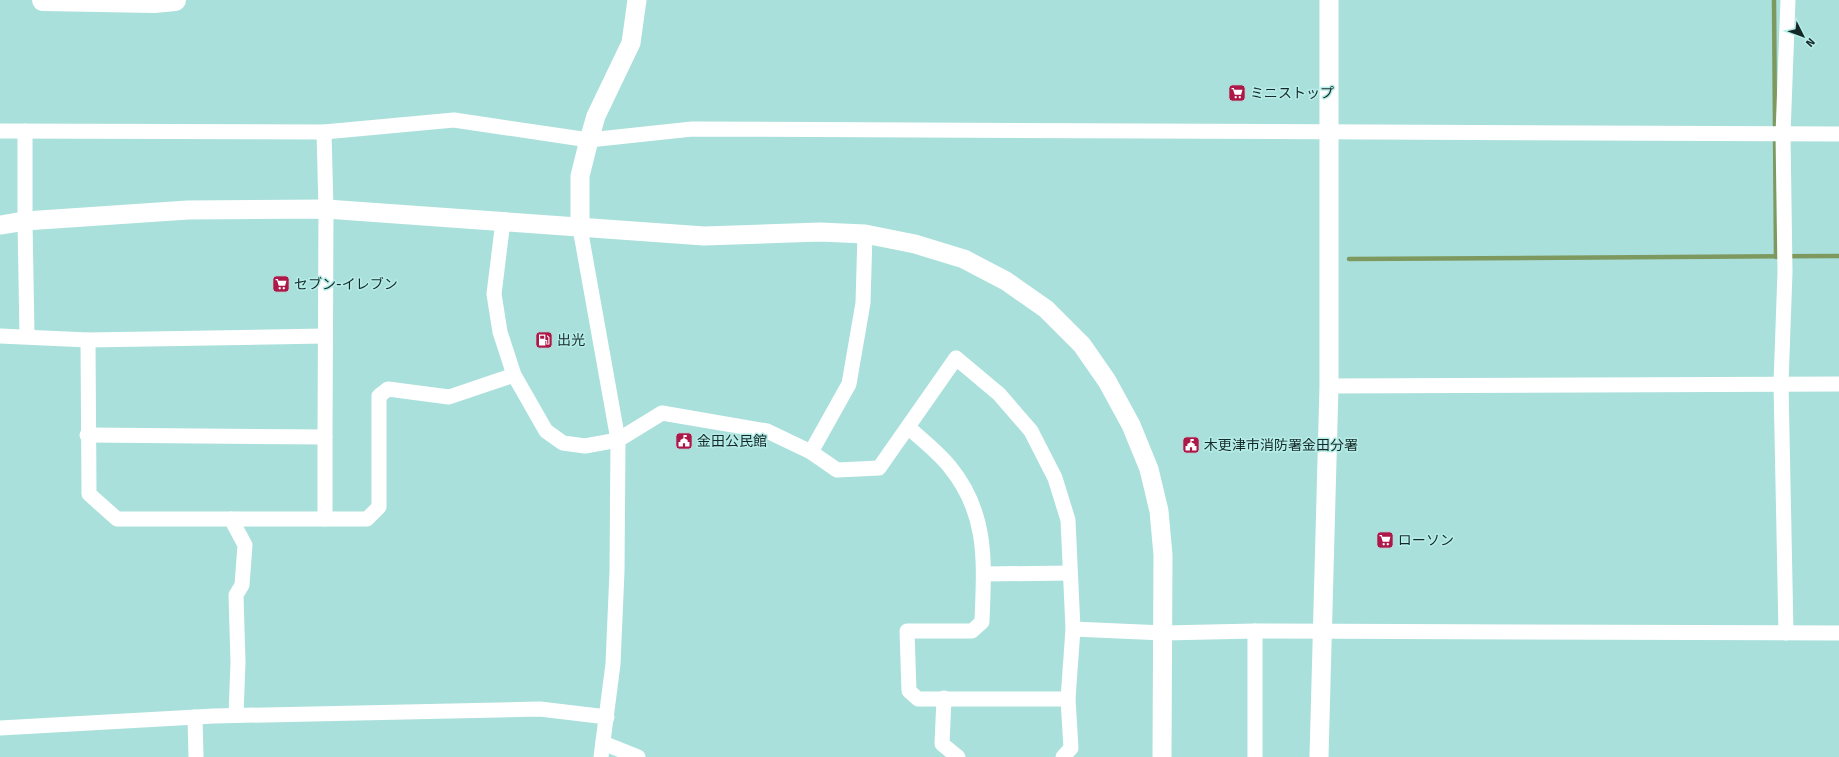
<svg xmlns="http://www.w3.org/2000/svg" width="1839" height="757" viewBox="0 0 1839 757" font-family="'Fira Sans','Noto Sans JP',sans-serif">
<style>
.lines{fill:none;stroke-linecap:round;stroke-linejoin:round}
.stream{stroke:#7e9960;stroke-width:4.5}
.minor{stroke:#fff;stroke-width:15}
.tertiary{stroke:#fff;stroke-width:19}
.trunk{stroke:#fff;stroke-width:22}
.labels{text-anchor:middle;stroke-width:3;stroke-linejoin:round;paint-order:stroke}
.poi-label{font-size:14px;fill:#142927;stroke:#b7ede8;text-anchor:start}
</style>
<rect width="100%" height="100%" fill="#aae0db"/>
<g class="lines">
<g class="stream">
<polyline points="1774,0 1776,257"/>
<polyline points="1349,259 1839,256"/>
</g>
<g class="minor">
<polyline points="0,131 324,132 454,120 589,140 692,129 1839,134"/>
<polyline points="25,131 25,221 27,336"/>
<polyline points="503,221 494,294 500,332 514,375 546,431 563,443 585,446 618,440 662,413 767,431 811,452 837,470 879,468 956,358 999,394 1031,431 1055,478 1068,520 1073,629 1068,699 1071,748 1063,757"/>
<polyline points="580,228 618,440 617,571 613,664 601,757"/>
<polyline points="0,336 88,340 325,336"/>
<polyline points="88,340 89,494 117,519 367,519 379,507 379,396 388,389 449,397 514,375"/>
<polyline points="1329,386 1839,384"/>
<path d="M 908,427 C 922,440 938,452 950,467 C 989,515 984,564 982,622 L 972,631 L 907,631 L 909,691 L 918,699 L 1068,699"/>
<polyline points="87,435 325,437 326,209 324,132"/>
<polyline points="811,452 849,384 863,303 865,234"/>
<polyline points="231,519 245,545 242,585 236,595 238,662 236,715"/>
<polyline points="325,519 325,437"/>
<polyline points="984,574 1070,573"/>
<polyline points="1073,629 1164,633 1255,631 1839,633"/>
<polyline points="1786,633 1781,383 1785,272 1783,134 1788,0"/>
<polyline points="944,698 942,744 958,757"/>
<polyline points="195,717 196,757"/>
<polyline points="0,728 214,716 540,709 607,717"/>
<polyline points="603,743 638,757"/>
<polyline points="1255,757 1255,631"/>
</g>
<g class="tertiary">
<polyline points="0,225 25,221 188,210 326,209 704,236 820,232 865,234 915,244 964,259 1006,281 1046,309 1082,345 1107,381 1131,425 1149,469 1159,511 1163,555 1162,757"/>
<polyline points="580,228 580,176 589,140 596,116 631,43 637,0"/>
<polyline points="1319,757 1329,386 1329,0"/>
</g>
<polyline class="trunk" points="43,0 154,2 175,0"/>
</g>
<defs>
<symbol id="supermarket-square" viewBox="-11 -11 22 22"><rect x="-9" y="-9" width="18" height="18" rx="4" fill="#ac1949" stroke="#b7ede8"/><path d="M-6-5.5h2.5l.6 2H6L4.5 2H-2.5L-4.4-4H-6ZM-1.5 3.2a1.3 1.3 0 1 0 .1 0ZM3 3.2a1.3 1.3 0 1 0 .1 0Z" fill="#fff"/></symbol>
<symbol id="fuel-square" viewBox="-11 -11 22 22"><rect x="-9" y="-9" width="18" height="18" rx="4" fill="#ac1949" stroke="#b7ede8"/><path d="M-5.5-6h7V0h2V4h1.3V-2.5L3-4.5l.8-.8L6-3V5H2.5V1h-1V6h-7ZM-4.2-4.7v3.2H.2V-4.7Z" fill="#fff"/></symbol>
<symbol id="civic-square" viewBox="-11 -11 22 22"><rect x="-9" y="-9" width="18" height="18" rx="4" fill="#ac1949" stroke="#b7ede8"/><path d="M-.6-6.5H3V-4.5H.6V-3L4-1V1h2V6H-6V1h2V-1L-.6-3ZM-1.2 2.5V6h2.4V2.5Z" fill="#fff"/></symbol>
</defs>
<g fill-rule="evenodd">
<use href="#supermarket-square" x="1227" y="83" width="20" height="20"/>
<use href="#supermarket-square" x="271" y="274" width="20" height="20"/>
<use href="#fuel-square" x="534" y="330" width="20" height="20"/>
<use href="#civic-square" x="674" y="431" width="20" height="20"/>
<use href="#civic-square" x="1181" y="435" width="20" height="20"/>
<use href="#supermarket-square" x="1375" y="530" width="20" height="20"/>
</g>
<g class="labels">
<g class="poi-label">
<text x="1250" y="98">ミニストップ</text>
<text x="294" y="289">セブン-イレブン</text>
<text x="557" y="345">出光</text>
<text x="697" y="446">金田公民館</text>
<text x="1204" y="450">木更津市消防署金田分署</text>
<text x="1398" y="545">ローソン</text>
</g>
</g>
<g transform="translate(1803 36) rotate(132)" stroke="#b7ede8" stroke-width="3" paint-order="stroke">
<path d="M0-3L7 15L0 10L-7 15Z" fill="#142927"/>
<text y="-6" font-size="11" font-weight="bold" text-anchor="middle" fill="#142927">N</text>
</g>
</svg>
